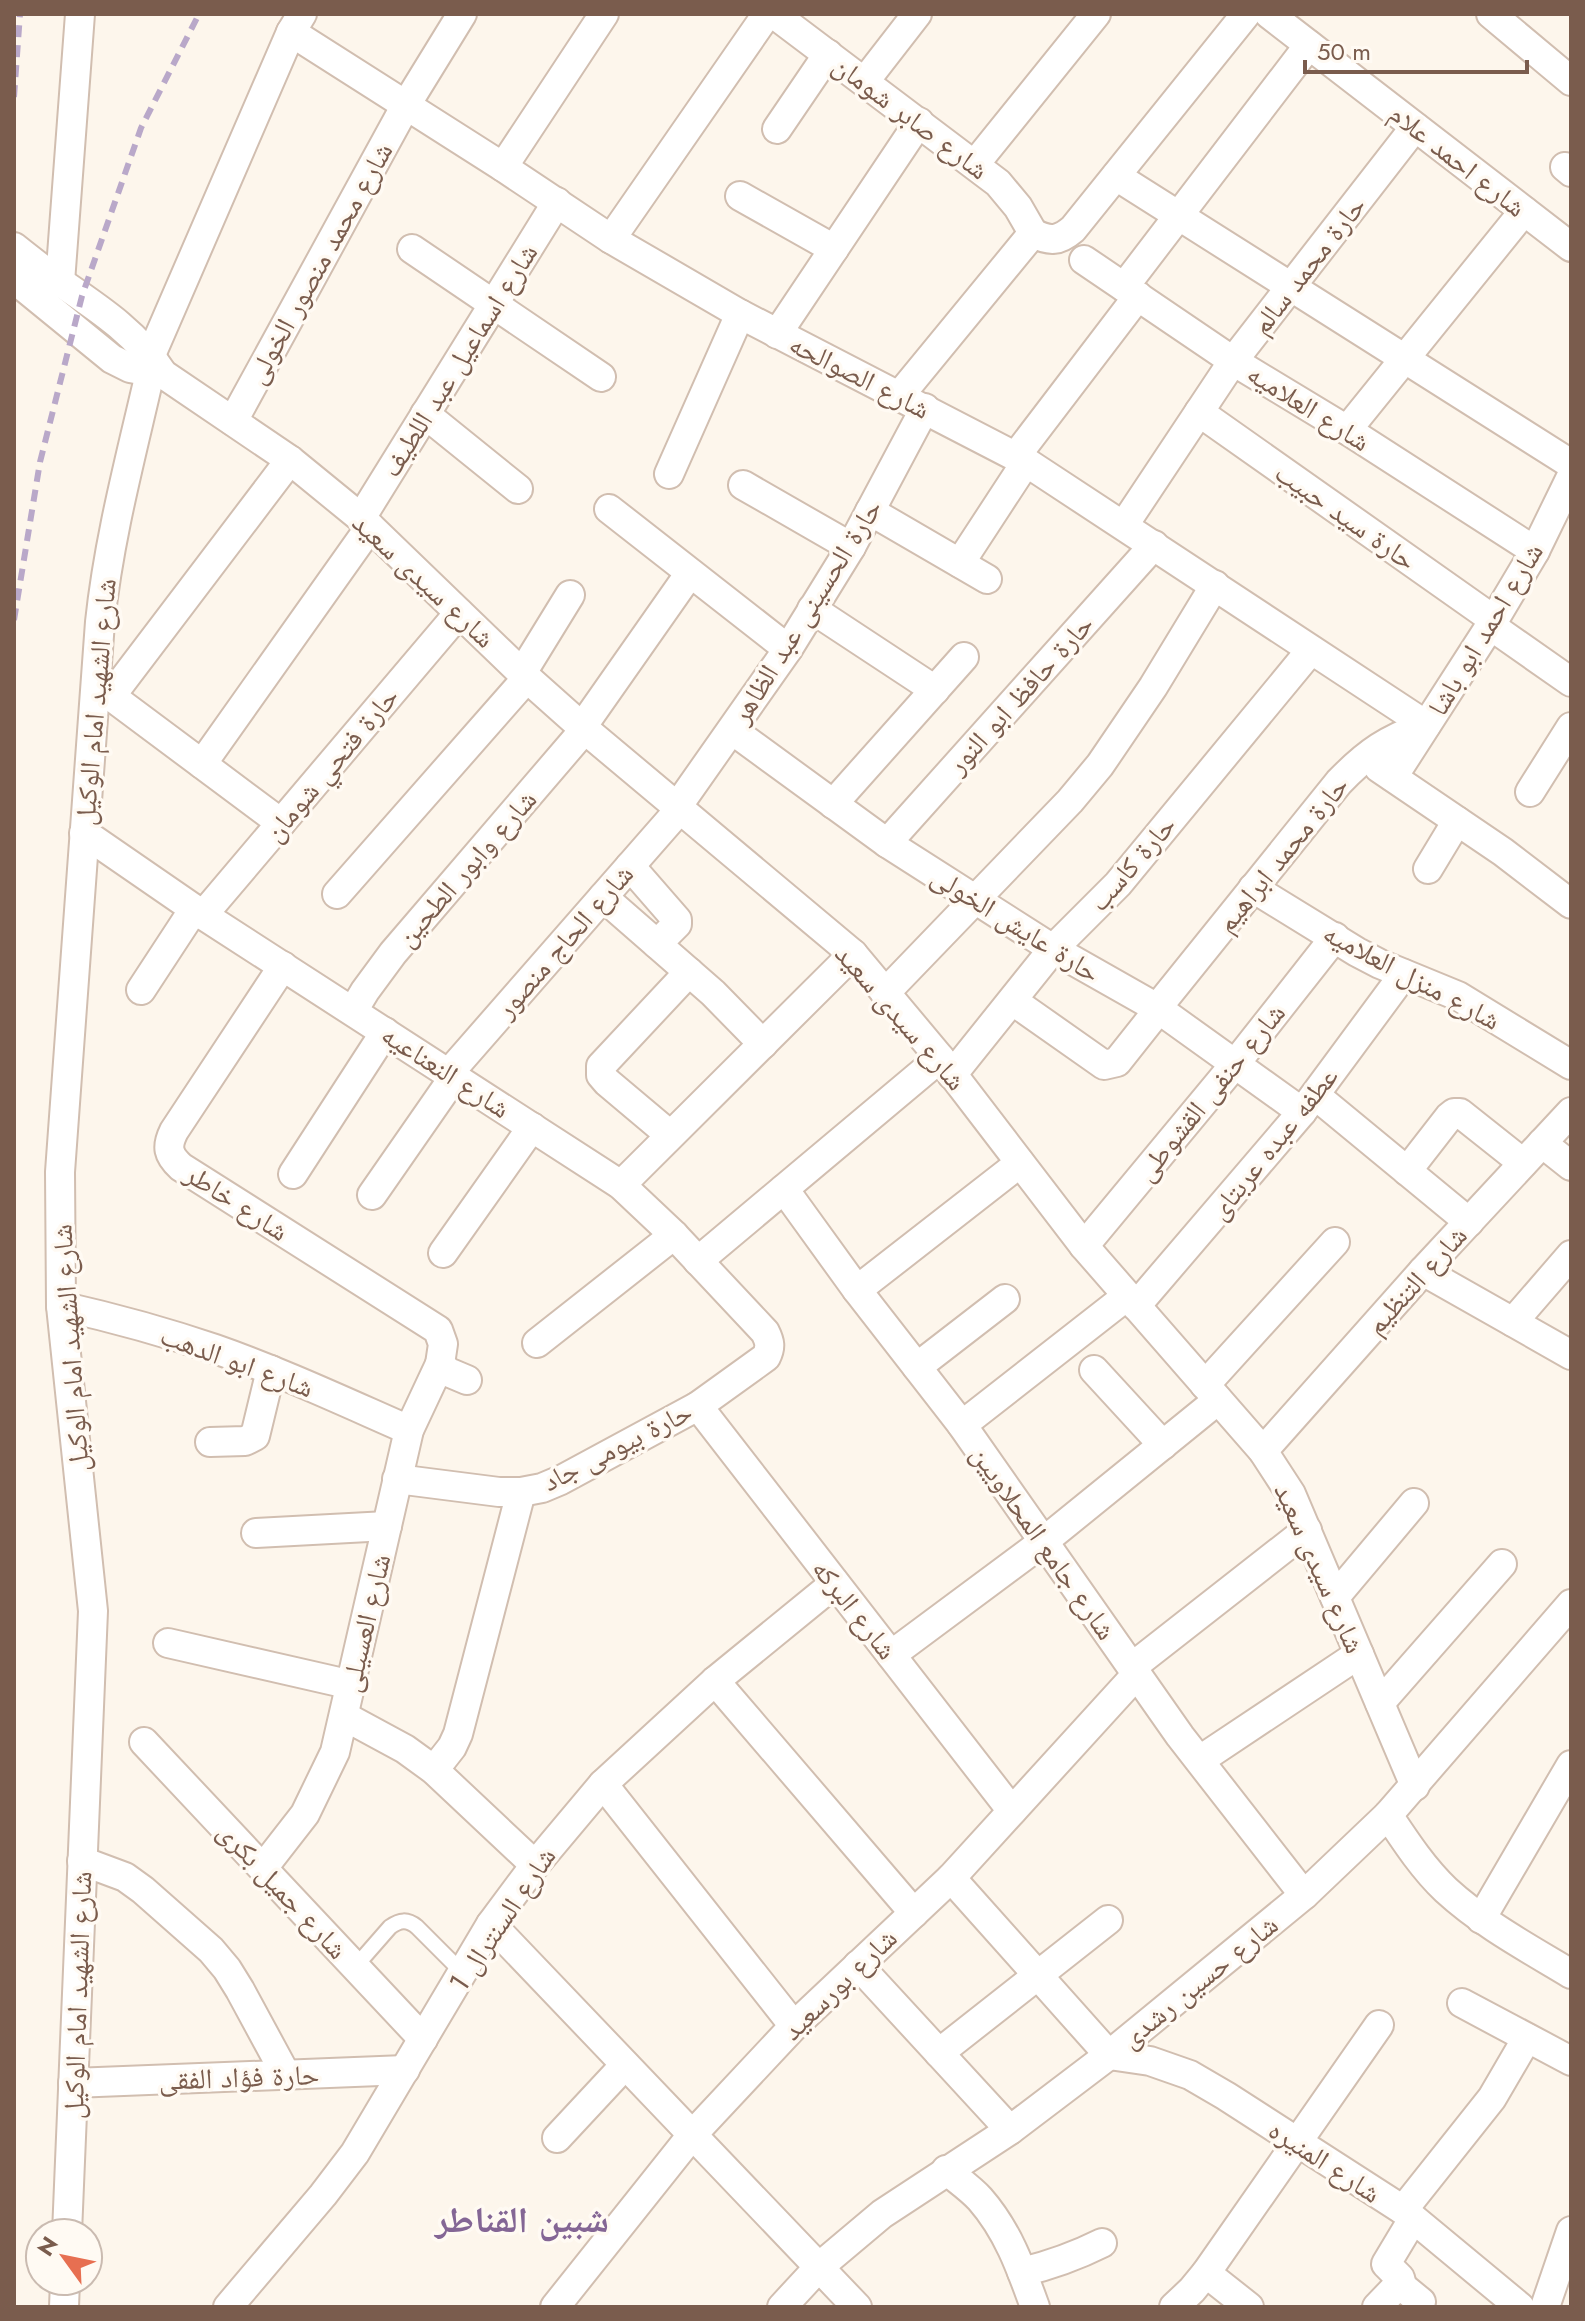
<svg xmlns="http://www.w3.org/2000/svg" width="1585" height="2321" viewBox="0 0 1585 2321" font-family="Jost,'Noto Naskh Arabic',sans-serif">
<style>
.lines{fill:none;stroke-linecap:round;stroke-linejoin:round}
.service-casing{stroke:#d1beb0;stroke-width:18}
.minor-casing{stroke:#d1beb0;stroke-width:32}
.service{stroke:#fff;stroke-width:14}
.minor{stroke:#fff;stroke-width:28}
.rail{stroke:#b9a8c9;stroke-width:6;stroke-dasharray:12 8;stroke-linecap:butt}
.labels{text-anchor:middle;stroke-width:7;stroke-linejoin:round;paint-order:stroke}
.street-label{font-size:28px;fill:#7a5c4d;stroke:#fffaf3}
.district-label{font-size:36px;font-weight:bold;fill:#846695;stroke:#fffaf3}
</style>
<rect width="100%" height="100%" fill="#fdf6ec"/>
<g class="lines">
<defs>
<path id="service" d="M 355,1967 L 390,1927 C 400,1920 407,1919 417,1927 L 462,1972"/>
<g id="minor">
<polyline points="774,14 998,183 1018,207 1033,233"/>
<polyline points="1269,14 1571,247"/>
<polyline points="1491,14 1571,81"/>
<polyline points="291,32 503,167 611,239 740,314 1026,462 1426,725"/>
<polyline points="865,81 917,14"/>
<polyline points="777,129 828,54"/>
<polyline points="975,164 1096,14"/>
<polyline points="503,167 604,14"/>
<polyline points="1565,167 1571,172"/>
<polyline points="1116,176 1571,464"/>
<polyline points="740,196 834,249"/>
<path d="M 1033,233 C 1050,242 1059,241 1073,229 L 1246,14"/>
<polyline points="611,239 767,14"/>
<path d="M 14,247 C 29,259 44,271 60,282 C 98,308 138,334 163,374 L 290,460 L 361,518 L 527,678 L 582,727 L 853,954 L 940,1058 L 1084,1246 L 1263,1451 L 1291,1494 L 1415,1786"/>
<polyline points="412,249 601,377"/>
<polyline points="1084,260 1233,361 1347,430 1535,551"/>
<polyline points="14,279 112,359 130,368 163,374"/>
<polyline points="60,282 80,14"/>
<polyline points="1124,287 1309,45"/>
<polyline points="777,334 919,122"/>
<polyline points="151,355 291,32 302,14"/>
<polyline points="900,395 1033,233"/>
<polyline points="1199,412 1494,620"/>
<polyline points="425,414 518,489"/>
<polyline points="233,421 406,105 462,14"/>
<polyline points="1347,430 1524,211"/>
<polyline points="1016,456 1138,296"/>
<polyline points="669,474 740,314"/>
<polyline points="743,485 851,547"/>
<polyline points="609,509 788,649"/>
<polyline points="870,511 987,579"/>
<polyline points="361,518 557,202"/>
<polyline points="1124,525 1233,361 1415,127"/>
<polyline points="960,563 1026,462"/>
<polyline points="812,609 935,690"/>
<polyline points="1491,626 1571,682"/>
<polyline points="522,673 570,595"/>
<polyline points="96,685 281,823"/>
<polyline points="111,696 290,460"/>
<polyline points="582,727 690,573"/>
<polyline points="732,730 887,843 1053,949 1157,1008 1302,1112"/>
<polyline points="202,764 370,527"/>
<polyline points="1379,768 1503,852 1571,904"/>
<polyline points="1393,777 1494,620 1535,551 1571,477"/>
<polyline points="1530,792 1571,727"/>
<polyline points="833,804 964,657"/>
<polyline points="677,807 788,649 851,547 925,408"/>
<path d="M 84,833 L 203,915 L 621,1185 L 674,1235 L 765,1332 C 770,1342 771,1347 766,1357 L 698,1406 L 561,1480 L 542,1488 L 521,1492 L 499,1492 L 397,1479"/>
<polyline points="887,843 1154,545"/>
<polyline points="630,866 677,920 677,924 657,944"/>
<polyline points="1428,869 1457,821"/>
<polyline points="1253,888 1357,952 1380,964 1458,996 1571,1065"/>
<polyline points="337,894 527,678"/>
<polyline points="603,897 713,993 763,1044"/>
<polyline points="203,915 459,613"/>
<path d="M 283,966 L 174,1131 C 166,1147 168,1155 181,1167 L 438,1330 L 443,1344 L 440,1364 L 448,1372 L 467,1380"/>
<polyline points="141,990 194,909"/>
<polyline points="885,993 1070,801 1100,765 1153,687 1215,585"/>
<polyline points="1013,1001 1104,1065 1117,1062 1159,1009"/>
<path d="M 1157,1008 L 1339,782 C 1369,751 1387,740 1426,725"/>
<polyline points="353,1011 365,991 393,953 585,729"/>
<polyline points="449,1073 680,809"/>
<polyline points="952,1075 1053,949 1118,884 1311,650"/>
<polyline points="1315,1095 1469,1222"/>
<polyline points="670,1135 607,1082 601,1075 601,1066 689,972"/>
<polyline points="1542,1143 1571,1166"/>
<polyline points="1407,1171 1449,1117 1454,1113 1460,1113 1523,1163"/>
<polyline points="293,1174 385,1032"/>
<polyline points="621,1185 853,954"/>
<polyline points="784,1189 857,1290 962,1425 1180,1736 1304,1895"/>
<polyline points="372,1195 454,1077"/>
<polyline points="1084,1246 1235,1064 1335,937"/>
<polyline points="443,1253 532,1127"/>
<polyline points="698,1261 940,1058"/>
<polyline points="1423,1271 1571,1355"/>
<polyline points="857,1290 1020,1163"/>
<path d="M 61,1306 C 114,1318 165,1332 215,1349 C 281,1372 345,1402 409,1430"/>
<polyline points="1136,1306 1302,1112 1404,974"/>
<polyline points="1513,1322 1571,1255"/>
<polyline points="537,1343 674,1235"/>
<polyline points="917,1367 1005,1299"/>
<polyline points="1094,1370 1163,1445"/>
<polyline points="1205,1385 1335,1242"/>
<polyline points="698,1406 1012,1811"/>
<polyline points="962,1425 1127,1296"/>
<polyline points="210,1442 245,1441 255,1436 271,1370"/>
<polyline points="1263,1451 1423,1271 1571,1112"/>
<polyline points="256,1533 387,1526"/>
<polyline points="1335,1597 1414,1503"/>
<polyline points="168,1643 352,1685"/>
<polyline points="891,1655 1043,1542 1218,1400"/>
<polyline points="1132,1667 1307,1530"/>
<polyline points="715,1681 914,1913"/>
<polyline points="1380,1703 1502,1564"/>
<polyline points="344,1716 405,1749 434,1770 535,1865"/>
<polyline points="144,1742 423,2039"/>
<polyline points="1200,1760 1359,1654"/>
<polyline points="434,1770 452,1747 458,1734 521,1492"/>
<polyline points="603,1784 794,2026"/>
<path d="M 1388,1815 C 1406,1842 1423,1868 1446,1890 C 1483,1924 1528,1948 1571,1974"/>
<polyline points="82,1861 125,1877 143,1890 211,1950 227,1969 240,1990 286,2075"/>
<polyline points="263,1868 305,1814 335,1752 409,1430 440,1364"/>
<polyline points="951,1878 1109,2055 1150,2061 1190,2075 1226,2096 1403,2210 1520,2307"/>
<polyline points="1481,1919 1571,1765"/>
<polyline points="491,1924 857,2307"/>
<polyline points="858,1965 1010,2130"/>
<polyline points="1462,2003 1571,2061"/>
<polyline points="939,2053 1108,1920"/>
<polyline points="73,2083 405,2070"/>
<polyline points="557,2138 625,2065"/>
<path d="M 946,2170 C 958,2180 971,2189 980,2199 C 1008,2231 1021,2268 1035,2307"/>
<polyline points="1403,2210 1492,2098 1527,2038"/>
<path d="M 67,2233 L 93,1611 L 61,1306 L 60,1172 L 100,622 C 109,537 131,456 150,373"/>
<path d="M 1022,2272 C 1051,2265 1076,2256 1102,2243"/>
<polyline points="1206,2273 1249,2307"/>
<polyline points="1399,2284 1421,2302"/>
<polyline points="64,2307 65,2281"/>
<polyline points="228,2307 323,2195 355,2153 491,1924 535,1865 603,1784 715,1681 835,1583"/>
<polyline points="555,2307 692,2135 794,2026 951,1878 1137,1674"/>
<polyline points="782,2307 819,2267 882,2214 1010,2130 1109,2055 1304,1895 1388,1815 1571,1604"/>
<polyline points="1174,2307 1192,2290 1206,2273 1379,2025"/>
<polyline points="1377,2307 1401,2282 1400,2278 1386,2264 1413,2219"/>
<polyline points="1545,2307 1571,2231"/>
</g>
</defs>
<use href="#service" class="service-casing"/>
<use href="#minor" class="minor-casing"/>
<use href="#service" class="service"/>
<use href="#minor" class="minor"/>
<g class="rail">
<polyline points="14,97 20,14"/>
<polyline points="14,620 40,462 82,296 141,128 199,14"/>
</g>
</g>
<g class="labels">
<g class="street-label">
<text transform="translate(911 117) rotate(37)" y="10">شارع صابر شومان</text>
<text transform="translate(1458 160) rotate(38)" y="10">شارع احمد علام</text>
<text transform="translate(319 263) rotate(-61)" y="10">شارع محمد منصور الخولى</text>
<text transform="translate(1308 265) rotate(-52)" y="10">حارة محمد سالم</text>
<text transform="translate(459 360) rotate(-58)" y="10">شارع اسماعيل عبد اللطيف</text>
<text transform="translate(860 376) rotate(27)" y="10">شارع الصوالحه</text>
<text transform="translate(1309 407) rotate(32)" y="10">شارع العلاميه</text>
<text transform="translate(1346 516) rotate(35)" y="10">حارة سيد حبيب</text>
<text transform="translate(424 580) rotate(43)" y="10">شارع سيدى سعيد</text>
<text transform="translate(806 611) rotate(-58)" y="10">حارة الحسينى عبد الظاهر</text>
<text transform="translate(1485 629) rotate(-59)" y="10">شارع احمد ابو باشا</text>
<text transform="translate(1020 694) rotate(-48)" y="10">حارة حافظ ابو النور</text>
<text transform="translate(95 702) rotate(-85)" y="10">شارع الشهيد امام الوكيل</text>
<text transform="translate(331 764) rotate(-50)" y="10">حارة فتحي شومان</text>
<text transform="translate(1282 854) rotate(-51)" y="10">حارة محمد ابراهيم</text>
<text transform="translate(1132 863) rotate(-49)" y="10">حارة كاسب</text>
<text transform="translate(466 868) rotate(-49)" y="10">شارع وابور الطحين</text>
<text transform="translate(1016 924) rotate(32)" y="10">حارة عايش الخولى</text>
<text transform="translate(564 941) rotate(-49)" y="10">شارع الحاج منصور</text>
<text transform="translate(1412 976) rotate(28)" y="10">شارع منزل العلاميه</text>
<text transform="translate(901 1017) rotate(49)" y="10">شارع سيدى سعيد</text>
<text transform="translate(446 1071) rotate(33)" y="10">شارع النعناعيه</text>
<text transform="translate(1210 1092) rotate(-51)" y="10">شارع حنفى القشوطى</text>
<text transform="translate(1273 1143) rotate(-51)" y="10">عطفه عبده عربتاى</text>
<text transform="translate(237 1202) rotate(33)" y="10">شارع خاطر</text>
<text transform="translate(1416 1280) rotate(-48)" y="10">شارع التنظيم</text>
<text transform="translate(70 1348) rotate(-94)" y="10">شارع الشهيد امام الوكيل</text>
<text transform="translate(237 1361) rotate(20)" y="10">شارع ابو الدهب</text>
<text transform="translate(617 1446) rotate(-27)" y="10">حارة بيومى جاد</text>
<text transform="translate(1044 1542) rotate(55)" y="10">شارع جامع المحلاويين</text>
<text transform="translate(1320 1568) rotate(66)" y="10">شارع سيدى سعيد</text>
<text transform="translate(855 1609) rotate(52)" y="10">شارع البركه</text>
<text transform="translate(365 1623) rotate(-77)" y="10">شارع العسيلى</text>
<text transform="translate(283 1890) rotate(47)" y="10">شارع جميل بكرى</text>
<text transform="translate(502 1919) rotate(-56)" y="10">شارع السنترال 1</text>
<text transform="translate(1199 1981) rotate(-39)" y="10">شارع حسين رشدى</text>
<text transform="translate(839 1984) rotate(-44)" y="10">شارع بورسعيد</text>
<text transform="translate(77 1995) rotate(-88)" y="10">شارع الشهيد امام الوكيل</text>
<text transform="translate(239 2077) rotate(-2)" y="10">حارة فؤاد الفقى</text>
<text transform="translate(1325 2161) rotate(33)" y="10">شارع المنيره</text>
</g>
<g class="district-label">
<text x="522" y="2232">شبين القناطر</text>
</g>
</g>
<rect width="1585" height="2321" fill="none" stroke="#7a5c4d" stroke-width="32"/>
<g transform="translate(64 2257) rotate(303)"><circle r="38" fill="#fffaf3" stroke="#cabbb1" stroke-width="2"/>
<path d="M0-6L14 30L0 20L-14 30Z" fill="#e76f51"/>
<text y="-12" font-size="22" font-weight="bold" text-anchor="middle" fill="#7a5c4d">N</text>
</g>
<path d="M1305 60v12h222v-12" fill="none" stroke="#7a5c4d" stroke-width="4"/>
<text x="1317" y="60" font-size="24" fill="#7a5c4d" stroke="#fffaf3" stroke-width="6" paint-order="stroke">50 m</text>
</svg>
